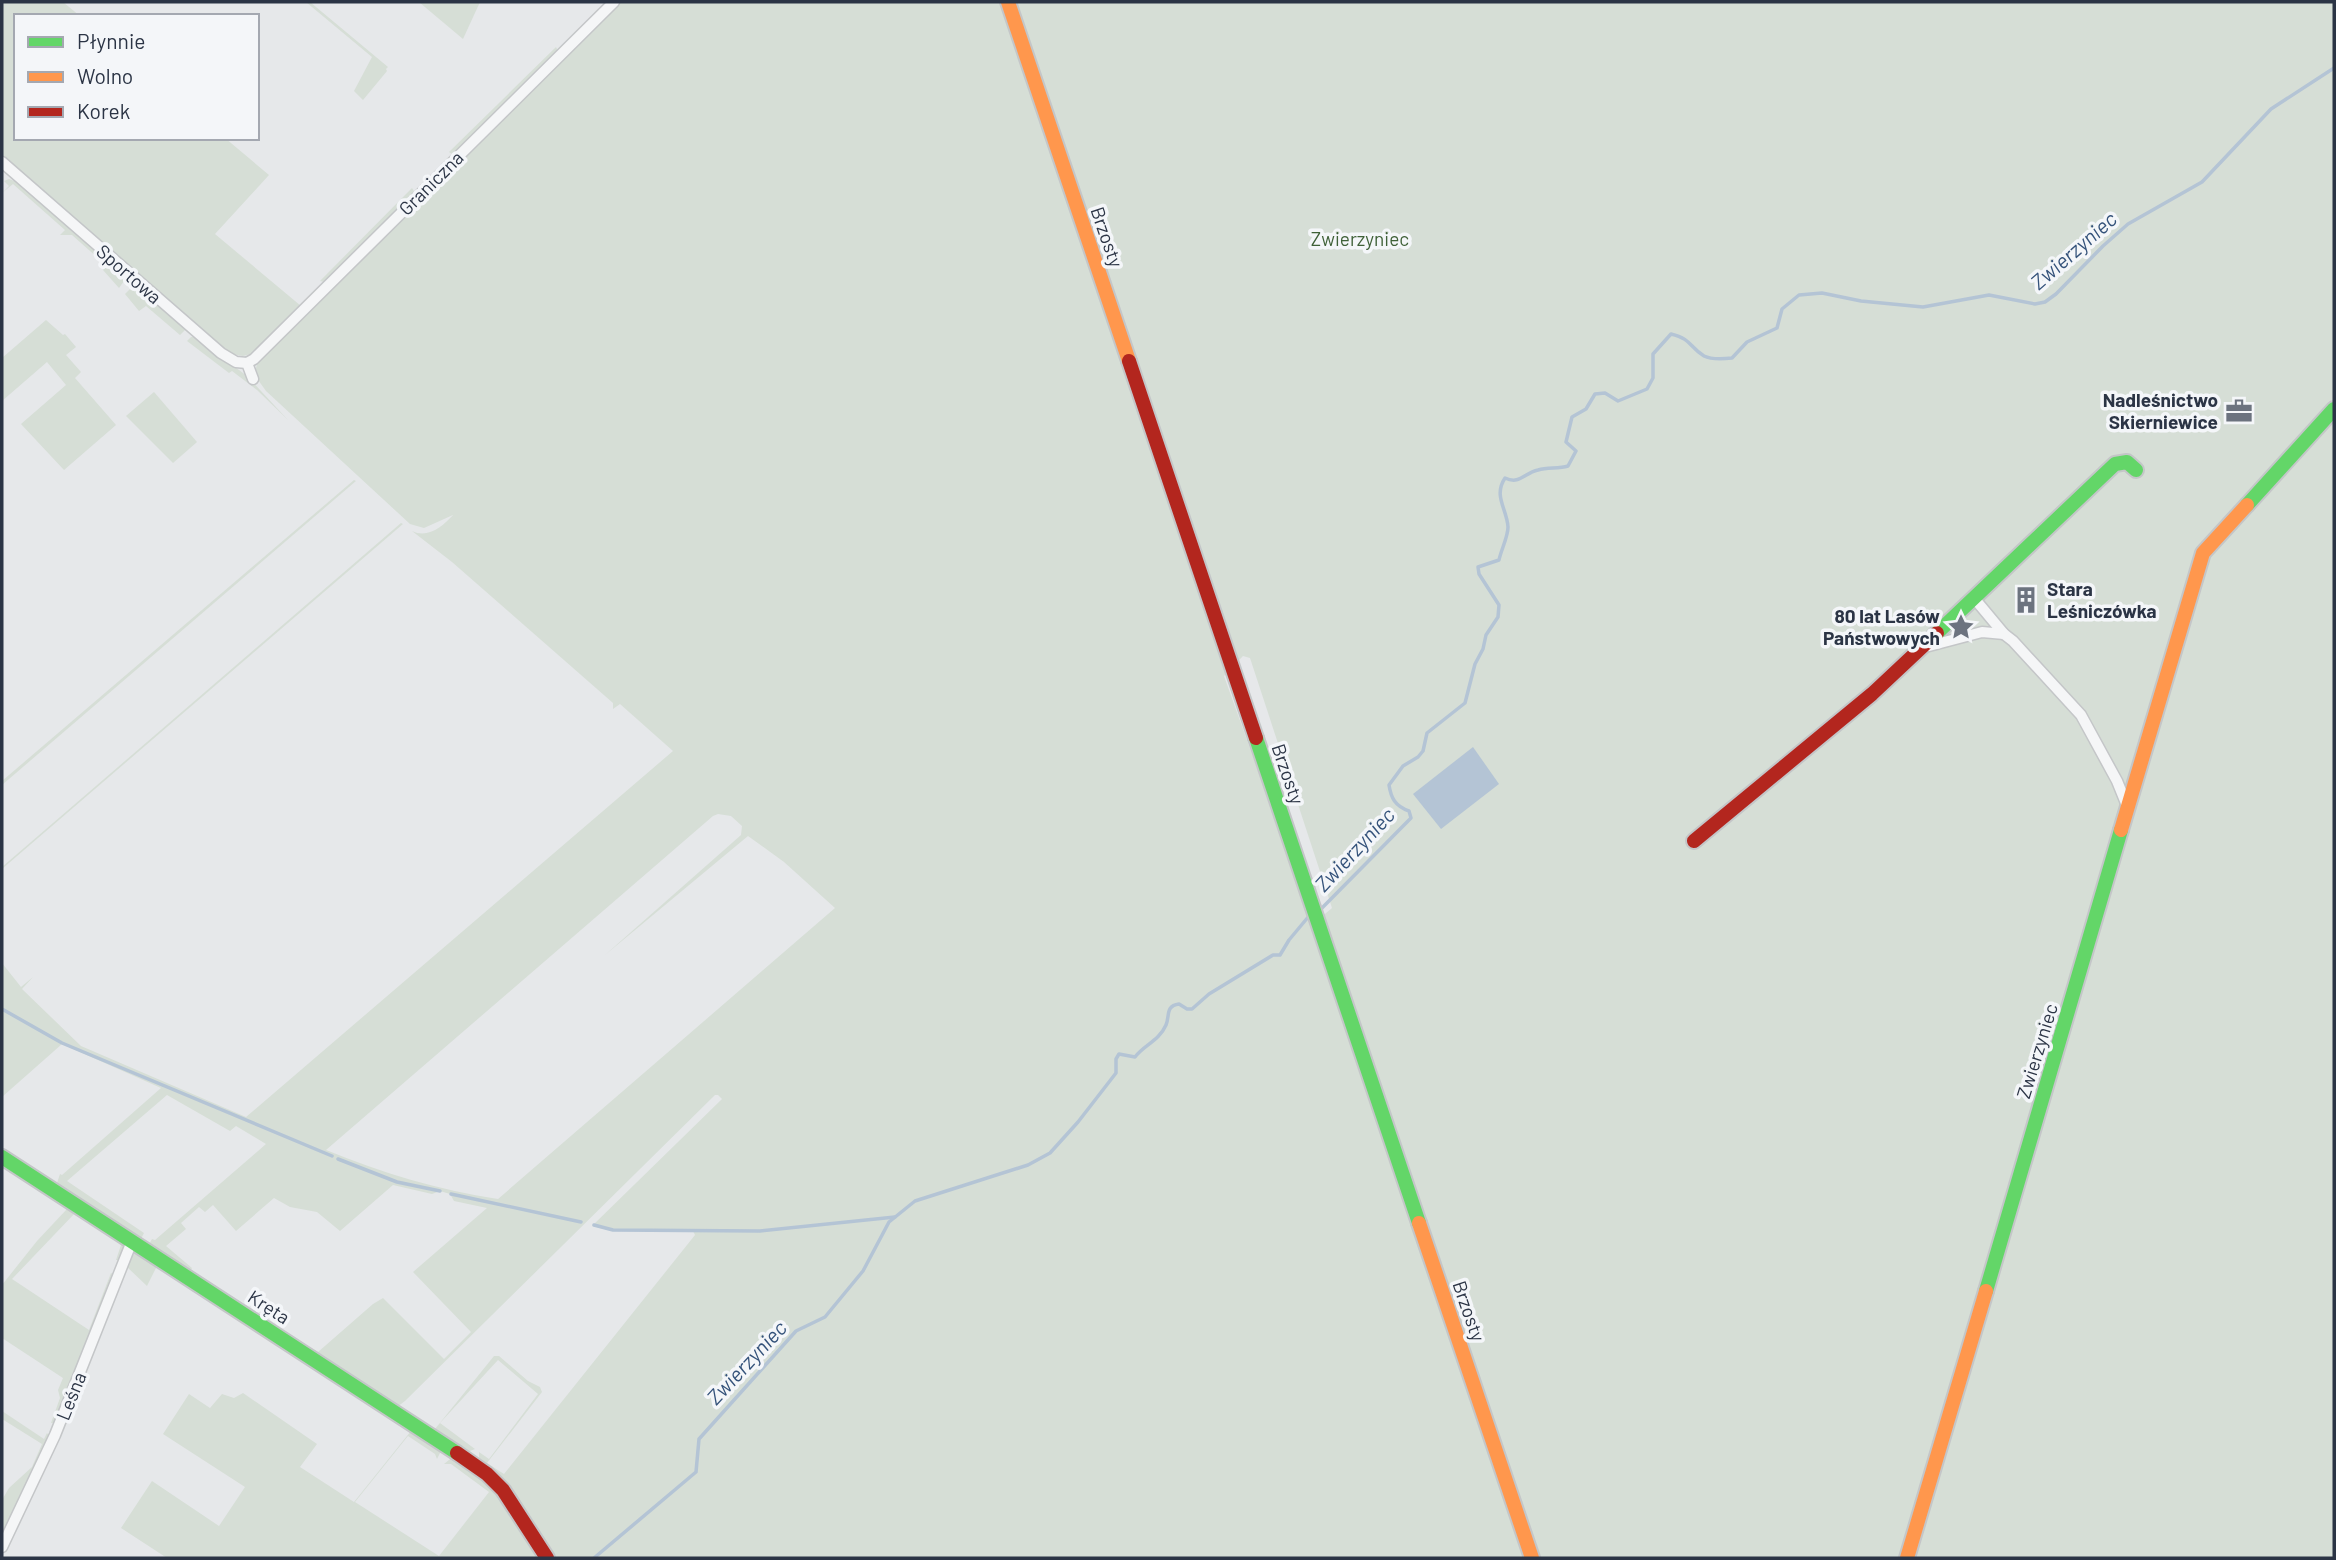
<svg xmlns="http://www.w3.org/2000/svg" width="2336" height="1560" viewBox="0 0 2336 1560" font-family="Barlow,sans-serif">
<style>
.green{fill:#d6ded6;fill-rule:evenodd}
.water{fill:#b4c4d5}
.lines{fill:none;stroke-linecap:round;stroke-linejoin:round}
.stream{stroke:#b4c4d5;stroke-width:3.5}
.street-casing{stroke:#c4c6c8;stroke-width:13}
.fast-casing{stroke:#c4c6c8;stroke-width:18}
.slow-casing{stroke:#c4c6c8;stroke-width:18}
.jam-casing{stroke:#c4c6c8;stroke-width:18}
.street{stroke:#f5f6f7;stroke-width:10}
.fast{stroke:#63d668;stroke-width:14}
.slow{stroke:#ff974d;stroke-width:14}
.jam{stroke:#b3261e;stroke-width:14}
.labels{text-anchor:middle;stroke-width:7;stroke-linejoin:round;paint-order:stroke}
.street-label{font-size:19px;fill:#2b3445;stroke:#f4f6f9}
.park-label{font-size:19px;fill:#3f6138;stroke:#f4f6f9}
.poi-label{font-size:19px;font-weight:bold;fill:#2b3445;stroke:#f4f6f9;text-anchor:end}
.water-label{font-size:21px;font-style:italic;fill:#34527a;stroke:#f4f6f9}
</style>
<rect width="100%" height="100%" fill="#e6e8ea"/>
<g class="green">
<polygon points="2,2 63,2 80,16 16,16 16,138 225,138 269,175 215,234 301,306 251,354 243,356 226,353 2,157"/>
<polygon points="306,2 310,2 388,67 386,69 387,71 363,100 354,91 372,57"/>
<polygon points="419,2 480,2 463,39"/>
<path d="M 620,2 L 2334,2 L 2334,1558 L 553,1558 L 479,1463 L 479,1452 L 489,1459 L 538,1394 L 498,1360 L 440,1423 L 475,1449 L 465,1453 L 408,1415 L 407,1411 L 435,1429 L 494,1356 L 499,1356 L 528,1381 L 540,1387 L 542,1392 L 487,1463 L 504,1474 L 695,1235 L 693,1231 L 610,1230 L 592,1226 L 722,1099 L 718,1095 L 715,1095 L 405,1401 L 397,1407 L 300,1345 L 301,1342 L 318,1352 L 373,1304 L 383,1298 L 444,1359 L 471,1332 L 413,1272 L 487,1208 L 454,1201 L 450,1194 L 440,1191 L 432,1194 L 393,1185 L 340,1231 L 317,1212 L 290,1207 L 274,1198 L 236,1231 L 213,1205 L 205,1212 L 199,1207 L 181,1223 L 186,1229 L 166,1246 L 192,1268 L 191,1270 L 259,1314 L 257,1317 L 148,1246 L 152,1239 L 155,1240 L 266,1144 L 236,1126 L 230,1131 L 167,1095 L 67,1181 L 144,1233 L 140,1241 L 56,1186 L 60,1174 L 62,1175 L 161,1088 L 62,1044 L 2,1097 L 2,963 L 21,987 L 33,977 L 22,989 L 81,1046 L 246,1117 L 673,751 L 620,704 L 613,709 L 613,703 L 452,562 L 412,531 C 428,539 443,526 453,515 L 424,528 L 410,524 L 266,391 L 256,377 L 256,368 L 258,361 ZM 1243,656 L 1250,658 L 1332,908 L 1313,924 L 1224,676 ZM 718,814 L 731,816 L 742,826 L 741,835 L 605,955 L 748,836 L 784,862 L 835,908 L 498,1199 C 438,1190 382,1173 326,1150 L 713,816 Z"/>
<polygon points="556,47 558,51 453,155 449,152"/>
<polygon points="9,179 17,182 122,274 124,281 119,288 103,270 107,266 72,235 60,235 65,230 13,184 2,193 9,186 4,181"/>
<polygon points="412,188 415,193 324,282 320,281"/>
<polygon points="133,286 137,286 184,326 185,330 180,335 146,306 139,311 125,294"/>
<polygon points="46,320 63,335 65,334 76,347 66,355 81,372 75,378 116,425 64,470 21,424 66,385 47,362 2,401 2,358"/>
<polygon points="191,337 195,337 247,376 288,420 257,390 232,371 229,373 187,341"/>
<polygon points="154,392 197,442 173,463 126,416"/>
<polygon points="354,480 356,481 2,785 2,781"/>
<polygon points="401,523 403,524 2,869 2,867"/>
<polygon points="2,1162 123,1241 123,1249 119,1260 116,1260 121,1245 120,1242 75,1213 12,1279 89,1330 111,1273 113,1274 56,1423 51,1423 60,1398 58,1390 63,1378 2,1338 2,1285 37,1241 67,1209 2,1166"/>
<polygon points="136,1253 141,1253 443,1447 437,1459 435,1454 408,1436 355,1502 439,1556 489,1492 451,1464 444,1464 455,1455 494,1486 541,1558 167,1558 121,1528 152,1481 219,1526 245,1487 163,1434 189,1394 210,1408 222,1394 234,1398 243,1393 317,1444 300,1467 354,1502 411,1431 157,1266 147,1286 126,1266 131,1256"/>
<polygon points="2,1411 44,1439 47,1433 50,1437 2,1539 2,1500 9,1488 32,1467 42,1444 2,1419"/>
</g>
<polygon class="water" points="1473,747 1499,784 1441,829 1413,794"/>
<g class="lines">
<g class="stream">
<path d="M 1321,909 L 1411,818 L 1409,811 C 1395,806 1391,798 1389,785 L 1403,766 L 1418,757 L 1423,751 L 1427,733 L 1465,703 L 1475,664 L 1483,649 L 1486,635 L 1498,617 L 1499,605 L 1479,574 L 1478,567 L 1499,560 C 1501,550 1508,537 1508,527 C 1507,509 1493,496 1505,478 C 1520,485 1524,473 1538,470 C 1548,467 1558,469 1568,466 L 1576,451 L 1566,442 L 1572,417 L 1586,409 L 1595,394 L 1605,393 L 1618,401 L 1647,389 L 1653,378 L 1653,354 L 1671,334 C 1692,339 1689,347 1704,356 C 1712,360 1723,359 1732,358 L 1747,342 L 1777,328 L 1782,309 L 1799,295 L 1822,293 L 1861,301 L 1923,307 L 1989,295 L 2035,304 L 2045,302 L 2056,294 L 2103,246 L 2128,224 L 2202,182 L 2271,109 L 2334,68"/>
<polyline points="2,1009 62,1043 332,1156"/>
<polyline points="338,1159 397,1182 440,1191"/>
<polyline points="451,1194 581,1222"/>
<polyline points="594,1225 613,1230 760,1231 895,1217"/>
<path d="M 594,1558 L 696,1472 L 699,1439 L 796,1331 L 825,1317 L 863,1271 L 889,1222 L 915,1201 L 1028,1165 L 1050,1153 L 1078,1122 L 1116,1073 L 1116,1059 L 1119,1054 L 1135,1057 C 1144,1045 1159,1041 1166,1025 C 1170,1016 1165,1006 1179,1004 L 1187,1009 L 1192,1009 L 1209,994 L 1273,955 L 1280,955 L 1289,940 L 1309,916"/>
</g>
<defs>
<g id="street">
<polyline points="2,162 221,353 236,362 247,363 253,379"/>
<polyline points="247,363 254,359 614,2"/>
<polyline points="1974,598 2004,634 2013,641 2081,715 2117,781 2128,808"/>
<polyline points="1926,645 1929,646 1982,632 2004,634"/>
<polyline points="2,1547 55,1435 132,1241"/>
</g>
<g id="fast">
<polyline points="2247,505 2334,409"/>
<polyline points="1937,633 2115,464 2127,462 2136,470"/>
<polyline points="1256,738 1419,1223"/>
<polyline points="2,1157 457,1453"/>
<polyline points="1986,1291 2121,830"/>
</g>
<g id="slow">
<polyline points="1008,2 1129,361"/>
<polyline points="2121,830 2203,553 2247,505"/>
<polyline points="1419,1223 1532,1558"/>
<polyline points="1907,1558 1986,1291"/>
</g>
<g id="jam">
<polyline points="1129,361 1256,738"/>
<polyline points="1694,841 1872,694 1937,633"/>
<polyline points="457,1453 487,1474 503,1490 547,1558"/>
</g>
</defs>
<use href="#street" class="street-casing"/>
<use href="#fast" class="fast-casing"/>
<use href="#slow" class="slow-casing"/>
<use href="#jam" class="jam-casing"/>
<use href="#street" class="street"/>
<use href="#fast" class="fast"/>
<use href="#slow" class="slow"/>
<use href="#jam" class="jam"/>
</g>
<defs>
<symbol id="office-bare" viewBox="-9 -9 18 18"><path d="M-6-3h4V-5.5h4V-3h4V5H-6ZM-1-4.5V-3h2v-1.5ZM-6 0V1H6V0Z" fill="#6c737f" stroke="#f4f6f9" stroke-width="2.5" paint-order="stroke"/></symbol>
<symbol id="building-bare" viewBox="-9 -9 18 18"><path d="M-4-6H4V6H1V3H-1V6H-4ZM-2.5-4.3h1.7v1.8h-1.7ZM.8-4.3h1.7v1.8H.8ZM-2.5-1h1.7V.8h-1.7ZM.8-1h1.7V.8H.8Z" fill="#6c737f" stroke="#f4f6f9" stroke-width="2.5" paint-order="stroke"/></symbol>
<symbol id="sight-bare" viewBox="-9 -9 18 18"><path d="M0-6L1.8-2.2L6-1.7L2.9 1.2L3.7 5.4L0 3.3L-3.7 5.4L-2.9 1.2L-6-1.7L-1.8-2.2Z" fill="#6c737f" stroke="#f4f6f9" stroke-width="2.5" paint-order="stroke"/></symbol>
</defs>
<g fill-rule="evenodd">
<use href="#office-bare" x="2220" y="392" width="38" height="38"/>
<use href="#building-bare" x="2007" y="581" width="38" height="38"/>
<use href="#sight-bare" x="1942" y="608" width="38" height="38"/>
</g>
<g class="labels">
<g class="street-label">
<text transform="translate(431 183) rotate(-45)" y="7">Graniczna</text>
<text transform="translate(1107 237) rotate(71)" y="7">Brzosty</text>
<text transform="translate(129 274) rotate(41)" y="7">Sportowa</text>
<text transform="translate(1288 774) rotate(71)" y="7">Brzosty</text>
<text transform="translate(2037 1051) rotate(-73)" y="7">Zwierzyniec</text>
<text transform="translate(269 1307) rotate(33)" y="7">Kręta</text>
<text transform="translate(1469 1311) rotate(71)" y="7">Brzosty</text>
<text transform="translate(71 1396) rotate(-68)" y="7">Leśna</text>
</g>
<g class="park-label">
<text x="1360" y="246">Zwierzyniec</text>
</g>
<g class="poi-label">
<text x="2218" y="407">Nadleśnictwo<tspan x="2218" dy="22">Skierniewice</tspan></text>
<text x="2047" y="596" text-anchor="start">Stara<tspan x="2047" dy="22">Leśniczówka</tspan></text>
<text x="1940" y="623">80 lat Lasów<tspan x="1940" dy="22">Państwowych</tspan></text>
</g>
<g class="water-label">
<text transform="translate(2074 251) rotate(-41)" y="7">Zwierzyniec</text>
<text transform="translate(1355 850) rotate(-47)" y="7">Zwierzyniec</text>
<text transform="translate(747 1363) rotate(-47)" y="7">Zwierzyniec</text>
</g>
</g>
<rect width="2336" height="1560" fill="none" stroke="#2b3445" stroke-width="7"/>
<rect x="14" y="14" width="245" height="126" fill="#f4f6f9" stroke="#a4a8b1" stroke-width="2"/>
<rect x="28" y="37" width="35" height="10" fill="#63d668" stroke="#a4a8b1" stroke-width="2"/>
<text x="77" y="49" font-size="21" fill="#2b3445">Płynnie</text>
<rect x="28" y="72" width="35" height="10" fill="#ff974d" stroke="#a4a8b1" stroke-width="2"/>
<text x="77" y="84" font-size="21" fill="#2b3445">Wolno</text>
<rect x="28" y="107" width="35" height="10" fill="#b3261e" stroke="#a4a8b1" stroke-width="2"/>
<text x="77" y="119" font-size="21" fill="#2b3445">Korek</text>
</svg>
